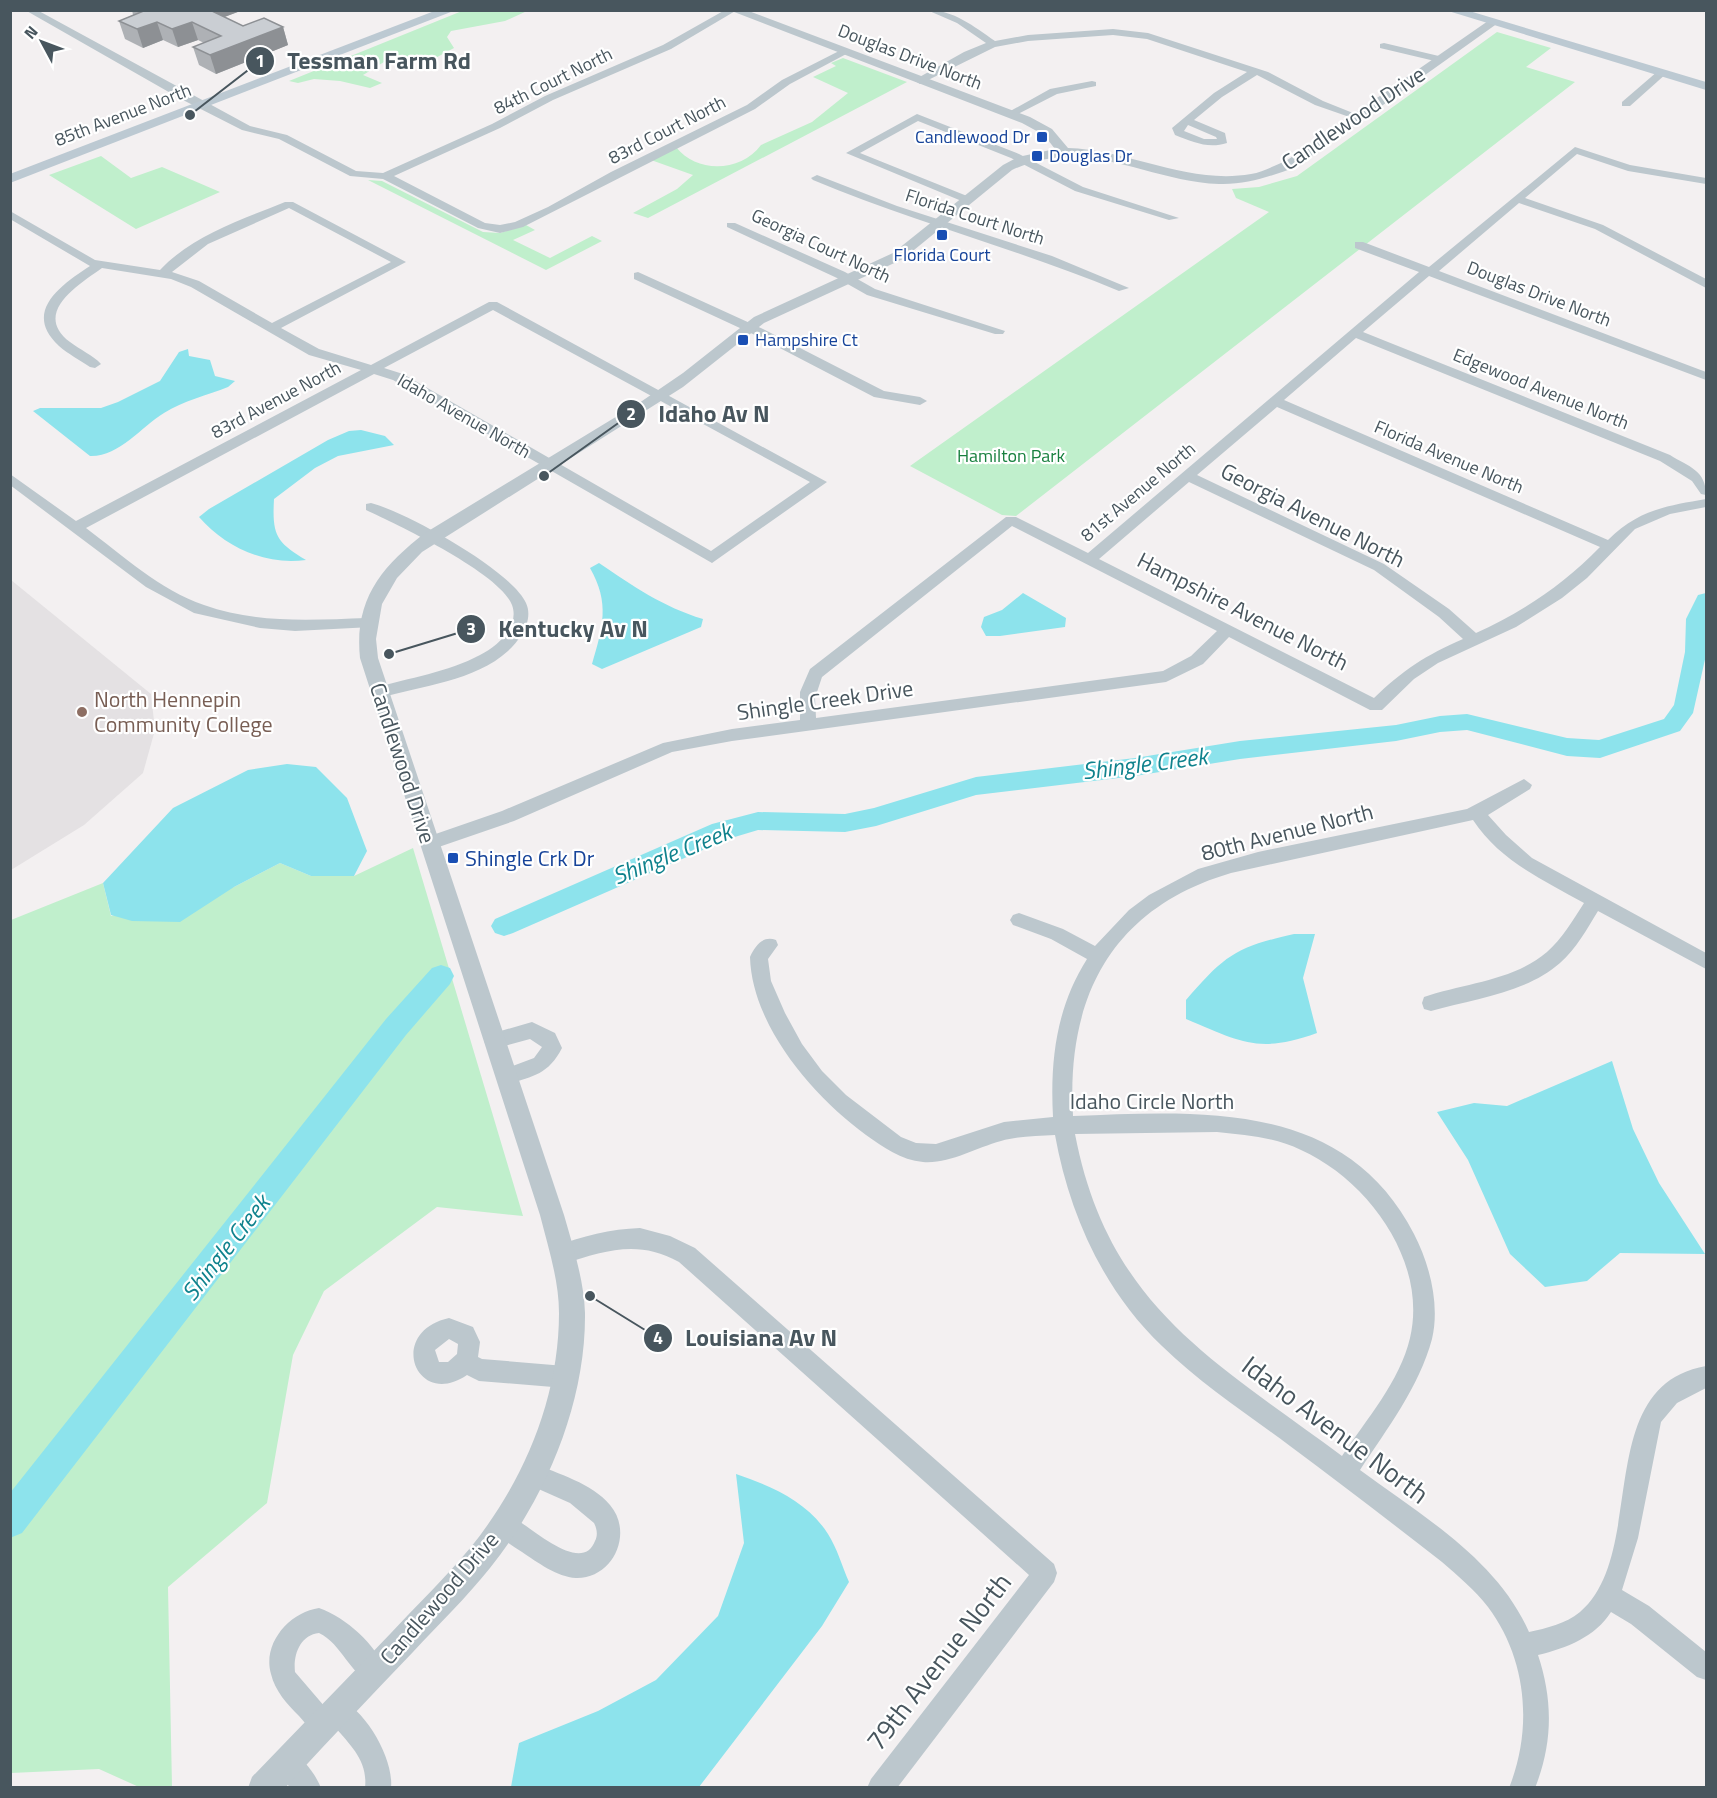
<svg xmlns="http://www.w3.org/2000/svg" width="1717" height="1798" viewBox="0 0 1717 1798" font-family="'Titillium Web',sans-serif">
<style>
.education{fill:#e4e1e3}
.green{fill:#c0efcc}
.water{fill:#8de3ec}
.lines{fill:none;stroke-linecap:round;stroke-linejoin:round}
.river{fill:#8de3ec;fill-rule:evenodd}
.minor{fill:#bcc7cd;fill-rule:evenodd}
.tertiary{fill:#bcc7cd;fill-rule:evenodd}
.secondary{fill:#bcc9d2;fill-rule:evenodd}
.wall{fill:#aeb1b5}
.shaded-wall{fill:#8d9094}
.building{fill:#caced3;stroke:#8d9094;stroke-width:1.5}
.transit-dot{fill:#1a4fb4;stroke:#fff;stroke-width:2}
.education-dot{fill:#8d6e63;stroke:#fff;stroke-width:2}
.labels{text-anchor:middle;stroke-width:4.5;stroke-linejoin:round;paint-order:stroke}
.far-street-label{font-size:18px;fill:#48565e;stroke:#fff}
.far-transit-label{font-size:18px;fill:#164399;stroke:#fff;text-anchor:start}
.far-park-label{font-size:18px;fill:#18803f;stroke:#fff}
.street-label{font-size:22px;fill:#48565e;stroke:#fff}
.education-label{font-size:22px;fill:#785e54;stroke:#fff;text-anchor:start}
.transit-label{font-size:22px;fill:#164399;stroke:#fff;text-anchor:start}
.water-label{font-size:24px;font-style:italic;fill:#0f828d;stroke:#fff}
.near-street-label{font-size:27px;fill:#48565e;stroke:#fff}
.leader{fill:none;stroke:#48565e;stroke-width:2}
.callout-dot{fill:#48565e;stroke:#fff;stroke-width:2}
.mark-label{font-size:18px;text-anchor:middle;font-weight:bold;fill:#fff}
.callout-label{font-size:24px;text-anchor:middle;font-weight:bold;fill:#48565e;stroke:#fff;stroke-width:4.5;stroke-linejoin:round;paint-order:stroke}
</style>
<rect width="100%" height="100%" fill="#f3f0f1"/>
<polygon class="education" points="11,580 151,694 155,730 143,773 84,825 11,870"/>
<g class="green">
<path d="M 462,11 L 527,11 L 505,21 L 451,31 L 447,37 L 454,48 L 426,63 C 392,52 393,57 363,75 L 382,83 L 370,88 L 340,81 L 314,79 L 298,83 L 289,81 Z"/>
<polygon points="1497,32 1551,48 1526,67 1575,82 1016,516 1002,515 910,466 1269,212 1236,198 1232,189 1259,187 1297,176"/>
<path d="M 843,58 L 907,82 L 648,218 L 633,213 L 677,189 L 693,175 L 651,160 L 676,147 C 697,174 741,172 761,145 L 812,122 L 848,93 L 813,77 L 836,66 L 831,63 Z"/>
<polygon points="101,156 131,178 162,167 220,192 136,229 49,175"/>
<polygon points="368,180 382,181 483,232 500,233 526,225 535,230 513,240 550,258 592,236 602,241 546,270"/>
<polygon points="413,848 523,1216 437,1207 324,1291 293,1355 267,1503 168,1587 172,1787 139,1787 99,1769 11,1773 11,920 103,883 111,916 234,887 280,863 311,876 354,876"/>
</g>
<g class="water">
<path d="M 188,349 L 189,356 L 210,360 L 215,376 L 235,381 L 228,387 C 208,395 183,401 164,413 C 141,427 119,457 90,456 L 33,411 L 40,408 L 101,408 L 118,402 L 160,381 L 179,352 Z"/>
<path d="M 361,430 L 385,436 L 394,445 L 338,456 L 315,468 L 274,499 C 272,535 276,542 306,560 C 266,566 225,547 199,517 L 209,509 L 328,440 L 349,431 Z"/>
<path d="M 599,563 C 633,586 663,607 703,619 L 701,627 L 602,669 L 592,664 C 603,627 610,603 590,568 Z"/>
<polygon points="1023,593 1066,618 1065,627 1000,636 986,636 981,627 984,617 1002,610"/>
<polygon points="287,764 316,767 347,798 367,851 354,876 311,876 280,863 234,887 180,922 132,921 111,915 103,883 173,808 248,770"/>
<path d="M 1294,934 L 1315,934 L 1303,978 L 1317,1033 C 1258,1054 1241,1042 1186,1019 L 1186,1000 C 1225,955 1236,947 1294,934 Z"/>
<polygon points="1612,1061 1633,1129 1659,1183 1705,1254 1620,1253 1587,1281 1545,1287 1510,1254 1468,1160 1437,1112 1474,1103 1507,1106"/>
<path d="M 736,1474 C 771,1486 807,1501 828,1534 C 837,1548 842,1566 849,1582 L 822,1626 L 699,1787 L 511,1787 L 519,1743 L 598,1711 L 656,1680 L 718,1616 L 744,1543 Z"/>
</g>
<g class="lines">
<g class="river">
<polygon points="1706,593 1706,655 1693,713 1680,731 1600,758 1567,756 1467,730 1440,732 1396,741 1240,759 1135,776 976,795 876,826 845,832 758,830 728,839 513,933 504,936 495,933 491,926 495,919 712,824 758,812 845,814 874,808 976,777 1135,758 1240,741 1396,725 1440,716 1467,714 1567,738 1599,740 1664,719 1674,705 1685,652 1686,619 1698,595"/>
<polygon points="441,965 450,968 454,976 450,984 406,1035 22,1533 10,1538 10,1493 386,1019 432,968"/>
</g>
<g class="minor">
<polygon points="25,10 37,10 250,126 287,135 356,171 383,173 492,124 545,96 663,45 725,10 737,10 671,49 553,100 500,128 394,176 485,223 500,225 515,222 548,207 611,172 747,105 782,80 841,50 850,52 790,84 755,109 523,227 500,233 478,228 383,179 350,176 279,139 242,130 181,99"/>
<path d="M 927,10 C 954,10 973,26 995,41 L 1028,35 L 1113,29 L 1148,33 L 1268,72 L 1323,101 L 1363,117 L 1358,120 L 1315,105 L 1257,75 L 1222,97 L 1194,120 L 1225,133 L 1227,143 C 1208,149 1193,142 1175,135 L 1172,128 L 1214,93 L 1247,72 L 1147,39 L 1113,35 L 1028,41 L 995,47 L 920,84 L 915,81 L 916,79 L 964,52 L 986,43 L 957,23 ZM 1188,125 L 1216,137 L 1217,139 L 1204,139 L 1184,131 Z"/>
<polygon points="1384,43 1443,57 1444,59 1439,62 1380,48 1380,44"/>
<polygon points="1658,71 1667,73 1630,106 1622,106 1622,102"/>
<polygon points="1092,81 1096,82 1096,86 1057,94 1014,116 1005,114 1050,89"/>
<polygon points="917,114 1019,154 1083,187 1179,218 1169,220 1075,191 1011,158 918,121 860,153 972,198 972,202 964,202 846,153"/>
<path d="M 1575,147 L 1630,165 L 1706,178 L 1706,184 L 1628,171 L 1577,154 L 1525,198 L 1603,225 L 1706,279 L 1706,288 L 1595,229 L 1519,203 L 1439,271 L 1706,372 L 1706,380 L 1429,276 L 1363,332 L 1670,455 C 1689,467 1706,470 1706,495 L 1701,494 L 1692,481 L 1660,461 L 1356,338 L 1284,400 L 1608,540 C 1638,510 1666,506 1706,499 L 1706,507 L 1670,514 L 1635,529 L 1587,578 L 1562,598 L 1516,627 L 1438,663 L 1414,679 L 1382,710 L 1370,710 L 1229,637 L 1203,664 L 1166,682 L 732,741 L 672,752 L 514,821 L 430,850 L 424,848 L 421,843 L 424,838 L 502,811 L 663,743 L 732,729 L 800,720 L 800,692 L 810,669 L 1006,517 L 1016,517 L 1088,553 L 1419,272 L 1355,248 L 1355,242 L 1363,242 L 1429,267 ZM 1277,407 L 1600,547 C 1564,584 1523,612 1476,633 L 1449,609 L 1384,564 L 1197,475 ZM 1189,482 L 1374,570 L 1439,617 L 1463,639 C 1426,655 1403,670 1374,698 L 1099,559 ZM 1012,526 L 1217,631 L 1191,656 L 1163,671 L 816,718 L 815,698 L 822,677 Z"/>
<path d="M 817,175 L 897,206 L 1052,256 L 1129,288 L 1119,291 C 1018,249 913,222 813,180 L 811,178 Z"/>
<path d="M 285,202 L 293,202 L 406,262 L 281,328 L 319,349 L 371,365 L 489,302 L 497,302 L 827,482 L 712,563 L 393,380 L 374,374 L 86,528 C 122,555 160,590 204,605 C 257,624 312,620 367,618 L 375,623 L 372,627 L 295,631 L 260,628 L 194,613 L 146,587 L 10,485 L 10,474 L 76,521 L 361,370 L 309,355 L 191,287 L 171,279 L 102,268 C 78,285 32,313 70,342 C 80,350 93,355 101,364 L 95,368 L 90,367 C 80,360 68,354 59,346 C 22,312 61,285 90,266 L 10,219 L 10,211 L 95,260 L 160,270 C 193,235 241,220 285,202 ZM 289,208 L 391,262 L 272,323 L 199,281 L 172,272 L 208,244 ZM 493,310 L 810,482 L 711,551 L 403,374 L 384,368 Z"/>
<polygon points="727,223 735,223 845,272 875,289 1005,331 1003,334 995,334 867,295 837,278 727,227"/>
<polygon points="638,272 763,329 884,391 920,397 927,401 920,405 874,397 755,335 634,279 634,273"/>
<path d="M 371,503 C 406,512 511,570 526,603 C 534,620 520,640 508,651 C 475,681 421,686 380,698 L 374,696 L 372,692 L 374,688 C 409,678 448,672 480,655 C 497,646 520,627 512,605 C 500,573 398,525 366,510 L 366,504 Z"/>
<path d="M 1524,779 L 1532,785 L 1530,789 L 1488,815 L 1506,835 L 1532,858 L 1706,953 L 1706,969 L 1598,911 C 1587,929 1576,949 1560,963 C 1526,993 1473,999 1431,1011 L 1424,1009 L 1422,1003 L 1424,997 C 1465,983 1513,981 1547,952 C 1562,939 1573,920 1584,903 C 1543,880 1500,861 1473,820 L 1231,873 C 1112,908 1066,997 1073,1116 C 1202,1111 1345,1100 1414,1234 C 1430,1265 1440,1305 1432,1339 C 1419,1387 1387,1429 1360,1470 C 1422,1516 1497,1559 1529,1632 C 1547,1628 1565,1624 1580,1612 C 1649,1553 1591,1386 1706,1366 L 1706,1388 L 1677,1403 L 1661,1422 L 1638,1538 L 1622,1590 L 1649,1606 L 1706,1652 L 1706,1680 L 1697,1677 L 1631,1624 L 1611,1612 C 1595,1637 1567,1648 1538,1655 C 1553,1700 1553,1743 1535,1788 L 1509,1788 C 1533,1728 1527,1659 1488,1607 C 1475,1590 1458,1576 1442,1562 C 1392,1523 1341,1484 1290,1446 C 1247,1414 1201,1384 1162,1346 C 1103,1290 1069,1213 1055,1135 C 1037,1136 1018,1136 1001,1141 C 975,1148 950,1164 923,1162 C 901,1160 883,1147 866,1135 C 813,1096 752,1026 750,957 C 755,946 763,935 776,940 L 778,945 L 768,959 L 771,981 L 785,1013 L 802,1044 L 822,1071 L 846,1095 L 901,1137 L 916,1143 L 936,1144 L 1004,1122 L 1053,1117 C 1050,1061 1056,1008 1087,959 L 1051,939 L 1013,925 L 1010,920 L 1013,915 L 1019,913 L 1063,929 L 1095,946 L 1129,910 L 1149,895 L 1198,869 L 1258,852 L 1467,809 ZM 1217,1132 C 1245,1135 1275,1137 1301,1150 C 1368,1180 1428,1262 1410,1338 C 1400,1381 1366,1420 1342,1456 C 1213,1360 1108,1306 1075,1134 Z"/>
<path d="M 532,1022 L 555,1033 L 562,1048 C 548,1075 533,1076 506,1085 L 499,1083 L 496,1077 L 499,1071 L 534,1058 L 542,1047 L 530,1039 L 494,1049 L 487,1047 L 484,1041 L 487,1035 Z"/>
<path d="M 640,1228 L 670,1236 L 695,1248 L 1054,1564 L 1057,1573 L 1054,1582 L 897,1788 L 867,1788 L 871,1779 L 1029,1575 L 679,1262 C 637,1239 606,1251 562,1264 L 554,1261 L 551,1254 L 554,1247 C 582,1236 611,1229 640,1228 Z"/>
<path d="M 449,1318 L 473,1327 L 480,1342 L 478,1357 L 482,1359 L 565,1366 L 573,1369 L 576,1377 L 573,1385 L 565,1388 L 479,1381 L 467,1375 C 416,1410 386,1332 449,1318 ZM 449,1339 L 458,1344 L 457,1354 L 448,1362 L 439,1362 L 435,1350 Z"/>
<path d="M 533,1463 C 558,1474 592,1483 610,1505 C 634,1533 613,1579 576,1578 C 557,1577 537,1562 522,1552 C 510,1544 497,1537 492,1524 L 496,1516 L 504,1512 C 524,1520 581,1578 595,1541 C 598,1535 597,1529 594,1523 L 570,1503 L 525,1483 L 521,1475 L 525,1467 Z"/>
<path d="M 319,1608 C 347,1618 375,1644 387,1672 L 383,1681 L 374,1685 C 350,1675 342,1644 319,1633 C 300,1635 293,1655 295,1672 L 325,1707 L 328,1701 L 337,1697 C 365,1709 394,1758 391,1788 L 365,1788 C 368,1761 351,1746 335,1727 L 332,1733 L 323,1737 C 312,1732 307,1725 299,1716 C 287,1704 275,1691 271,1674 C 262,1643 290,1612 319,1608 Z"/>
<path d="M 287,1750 C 302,1756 315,1773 321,1788 L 290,1788 L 274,1763 L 278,1754 Z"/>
</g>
<path class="tertiary" d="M 729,10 L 746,10 L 1030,117 L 1052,129 L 1068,148 C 1130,150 1189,185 1251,174 C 1263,172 1275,165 1286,161 L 1488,21 L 1498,23 L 1296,167 C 1271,176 1247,185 1219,184 C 1146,181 1086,135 1012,170 L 903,259 L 764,323 L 683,387 L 422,552 L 397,578 L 382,604 L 376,639 L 378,658 L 564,1215 C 573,1247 584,1280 585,1313 C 586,1403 546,1498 490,1568 C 466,1598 439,1624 413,1652 C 370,1697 327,1742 285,1788 L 248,1788 L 252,1777 C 298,1729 345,1681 391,1633 C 418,1604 446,1577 471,1547 C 524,1481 559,1398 559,1313 C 559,1280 548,1247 540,1215 L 360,658 C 354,600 381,567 425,533 L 642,401 L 683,373 L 754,317 L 893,253 L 1003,165 L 1018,157 L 1055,149 L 1044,135 L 1022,123 Z"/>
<g class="secondary">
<polygon points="437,10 456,10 10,183 10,174"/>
<polygon points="1445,10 1466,10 1706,82 1706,90"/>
</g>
</g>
<polygon class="wall" points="132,10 243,10 224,17 243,26 283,27 288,45 216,74 199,65 193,47 204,43 198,40 178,47 163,40 143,48 125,39 119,21 133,15"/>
<g class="shaded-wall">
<polygon points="202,10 243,10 206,24"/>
<polygon points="157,22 163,40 143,48 137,29"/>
<polygon points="192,22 198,40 178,47 172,29"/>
<polygon points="283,27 288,45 216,74 210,55"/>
</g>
<polygon class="building" points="146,10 210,10 243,26 264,18 283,27 210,55 193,47 221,36 192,22 172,29 157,22 137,29 119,21"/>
<g class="transit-dot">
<rect x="1036" y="131" width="12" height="12" rx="3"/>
<rect x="1031" y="150" width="12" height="12" rx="3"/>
<rect x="936" y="229" width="12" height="12" rx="3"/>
<rect x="737" y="334" width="12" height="12" rx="3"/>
<rect x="447" y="852" width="12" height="12" rx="3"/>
</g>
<circle class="education-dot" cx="82" cy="712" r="6"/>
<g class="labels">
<g class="far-street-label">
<text transform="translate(910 57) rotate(21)" y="6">Douglas Drive North</text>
<text transform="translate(553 81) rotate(-26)" y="6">84th Court North</text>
<text transform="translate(123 115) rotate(-21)" y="6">85th Avenue North</text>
<text transform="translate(667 130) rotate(-27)" y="6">83rd Court North</text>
<text transform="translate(975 217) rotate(18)" y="6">Florida Court North</text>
<text transform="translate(821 246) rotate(25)" y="6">Georgia Court North</text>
<text transform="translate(1539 294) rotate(21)" y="6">Douglas Drive North</text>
<text transform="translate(1541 389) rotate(22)" y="6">Edgewood Avenue North</text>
<text transform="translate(276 400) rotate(-28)" y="6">83rd Avenue North</text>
<text transform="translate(464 416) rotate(30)" y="6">Idaho Avenue North</text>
<text transform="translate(1449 457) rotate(23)" y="6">Florida Avenue North</text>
<text transform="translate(1138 492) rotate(-40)" y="6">81st Avenue North</text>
</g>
<g class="far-transit-label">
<text x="1030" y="143" text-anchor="end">Candlewood Dr</text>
<text x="1049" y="162">Douglas Dr</text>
<text x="942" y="261" text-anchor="middle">Florida Court</text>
<text x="755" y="346">Hampshire Ct</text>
</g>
<g class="far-park-label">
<text x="1011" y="462">Hamilton Park</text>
</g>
<g class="street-label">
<text transform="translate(1353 118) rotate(-34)" y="8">Candlewood Drive</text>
<text transform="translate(1313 515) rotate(27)" y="8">Georgia Avenue North</text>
<text transform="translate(1243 611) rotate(27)" y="8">Hampshire Avenue North</text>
<text transform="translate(825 700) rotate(-8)" y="8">Shingle Creek Drive</text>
<text transform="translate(403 763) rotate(72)" y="8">Candlewood Drive</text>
<text transform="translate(1287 832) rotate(-14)" y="8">80th Avenue North</text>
<text x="1152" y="1109">Idaho Circle North</text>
<text transform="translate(439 1598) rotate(-49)" y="8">Candlewood Drive</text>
</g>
<g class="education-label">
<text x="94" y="707">North Hennepin<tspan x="94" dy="25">Community College</tspan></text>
</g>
<g class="transit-label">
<text x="465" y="866">Shingle Crk Dr</text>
</g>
<g class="water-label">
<text transform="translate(1145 764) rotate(-7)" y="8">Shingle Creek</text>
<text transform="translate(672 854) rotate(-22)" y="8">Shingle Creek</text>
<text transform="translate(226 1248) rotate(-52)" y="8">Shingle Creek</text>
</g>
<g class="near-street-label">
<text transform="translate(1335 1430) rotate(37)" y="9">Idaho Avenue North</text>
<text transform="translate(939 1662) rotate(-52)" y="9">79th Avenue North</text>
</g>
</g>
<path class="leader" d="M190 115L260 61M544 476L631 414M389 654L471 629M590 1296L658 1338"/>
<g class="callout-dot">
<circle cx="190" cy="115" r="6"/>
<circle cx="544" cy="476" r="6"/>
<circle cx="389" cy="654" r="6"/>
<circle cx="590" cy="1296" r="6"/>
<circle cx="260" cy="61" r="15"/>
<circle cx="631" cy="414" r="15"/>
<circle cx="471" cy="629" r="15"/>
<circle cx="658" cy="1338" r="15"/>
</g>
<g class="mark-label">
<text x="260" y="67">1</text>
<text x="631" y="420">2</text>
<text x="471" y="635">3</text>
<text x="658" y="1344">4</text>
</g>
<g class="callout-label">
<text x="379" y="69">Tessman Farm Rd</text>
<text x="714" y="422">Idaho Av N</text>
<text x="573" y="637">Kentucky Av N</text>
<text x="761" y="1346">Louisiana Av N</text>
</g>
<rect width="1717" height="1798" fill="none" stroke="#48565e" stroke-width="24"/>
<g transform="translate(42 42) rotate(311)" stroke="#ffffff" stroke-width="4.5" paint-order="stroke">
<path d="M0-4.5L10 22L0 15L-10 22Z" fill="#48565e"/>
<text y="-9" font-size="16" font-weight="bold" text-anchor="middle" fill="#48565e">N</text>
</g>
</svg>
